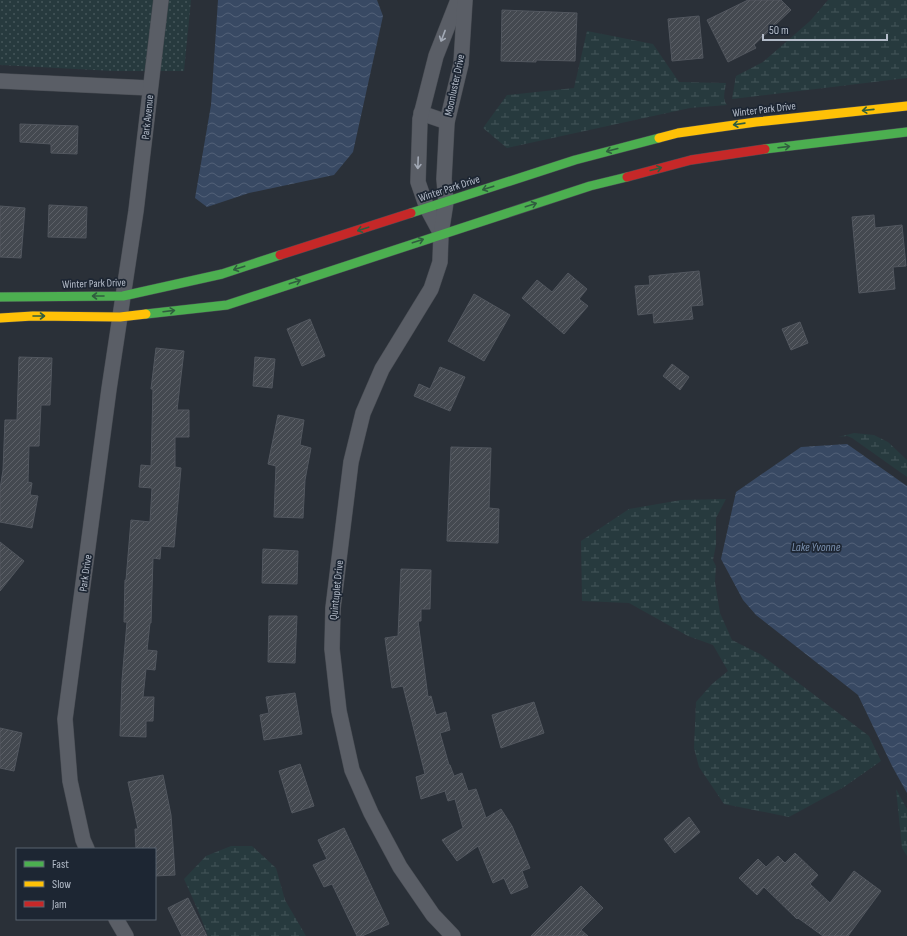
<svg xmlns="http://www.w3.org/2000/svg" width="907" height="936" viewBox="0 0 907 936" font-family="'Sofia Sans Condensed',sans-serif">
<style>
.grass{fill:url(#grass-dots)}
.wetland{fill:url(#wetland-marsh)}
.water{fill:url(#water-waves)}
.building{fill:url(#building-hatch);stroke:#52575f}
.lines{fill:none;stroke-linecap:round;stroke-linejoin:round}
.street-casing{stroke:#484c53;stroke-width:16}
.fast-casing{stroke:#484c53;stroke-width:10}
.slow-casing{stroke:#484c53;stroke-width:10}
.jam-casing{stroke:#484c53;stroke-width:10}
.street{stroke:#5a5e66;stroke-width:15}
.fast{stroke:#4caf50;stroke-width:9}
.slow{stroke:#ffc107;stroke-width:9}
.jam{stroke:#c62828;stroke-width:9}
.oneway{stroke:#a2a9b5}
.oneway2{stroke:#305d3f}
.labels{text-anchor:middle;stroke-width:3.5;stroke-linejoin:round;paint-order:stroke}
.street-label{font-size:11px;fill:#b4bcc9;stroke:#1d2633}
.water-label{font-size:12px;font-style:italic;fill:#7c92b1;stroke:#1d2633}
</style>
<defs>
<pattern id="grass-dots" width="8" height="8" patternUnits="userSpaceOnUse"><rect width="8" height="8" fill="#273a3e"/><path d="M2 2h.1M6 6h.1" fill="none" stroke="#445559" stroke-width="1.8" stroke-linecap="round"/></pattern>
<pattern id="wetland-marsh" width="20" height="14" patternUnits="userSpaceOnUse"><rect width="20" height="14" fill="#273a3e"/><path d="M1 5h8M5 5V1M11 12h8M15 12V8" fill="none" stroke="#445559"/></pattern>
<pattern id="water-waves" width="16" height="10" patternUnits="userSpaceOnUse"><rect width="16" height="10" fill="#384963"/><path d="M0 5q4-4 8 0t8 0" fill="none" stroke="#526178"/></pattern>
<pattern id="building-hatch" width="6" height="6" patternUnits="userSpaceOnUse"><rect width="6" height="6" fill="#444950"/><path d="M-1 1l2-2M0 6l6-6M5 7l2-2" fill="none" stroke="#5d6168"/></pattern>
</defs>
<rect width="100%" height="100%" fill="#2a3038"/>
<polygon class="grass" points="0,0 191,0 184,71 114,71 0,65"/>
<g class="wetland">
<polygon points="828,0 907,0 907,78 732,99 736,76 763,62 810,21"/>
<path d="M 587,31 L 653,44 L 679,82 L 726,83 C 725,91 722,99 727,105 L 690,108 L 507,148 L 483,128 L 507,95 L 574,88 Z"/>
<polygon points="854,433 874,435 888,442 907,460 907,477 852,438 847,436 838,437"/>
<polygon points="726,499 716,518 716,545 713,560 716,566 715,582 720,613 732,640 760,654 869,736 881,761 844,787 789,817 724,804 699,767 694,748 696,702 712,684 728,671 713,645 688,636 629,603 582,601 581,541 629,509 681,500"/>
<polygon points="896,789 907,809 907,856 902,848"/>
<polygon points="231,846 252,846 276,868 285,900 306,936 208,936 197,908 184,879 206,856"/>
</g>
<g class="water">
<polygon points="218,0 377,0 383,16 353,152 334,175 249,193 207,207 195,198 211,105"/>
<polygon points="847,444 907,486 907,793 892,766 858,695 756,615 743,600 721,559 736,492 801,447"/>
</g>
<g class="building">
<polygon points="748,0 781,0 791,10 754,45 756,48 728,62 707,20"/>
<polygon points="502,10 577,13 575,61 536,60 536,62 501,61"/>
<polygon points="699,16 703,58 672,61 668,19"/>
<polygon points="20,124 78,126 77,154 51,153 51,144 20,142"/>
<polygon points="49,205 87,207 86,238 48,237"/>
<polygon points="0,206 25,208 21,258 0,257"/>
<polygon points="874,215 875,228 902,225 906,266 893,267 895,289 859,293 852,217"/>
<polygon points="699,271 703,305 691,306 693,319 654,323 653,313 638,315 635,286 650,285 649,276"/>
<polygon points="568,273 587,289 579,299 588,306 564,334 522,298 537,280 552,292"/>
<polygon points="474,294 510,315 484,361 448,341"/>
<polygon points="310,319 325,356 302,366 287,329"/>
<polygon points="800,322 808,343 791,350 782,329"/>
<polygon points="156,348 184,351 177,410 189,410 189,437 175,437 175,467 181,468 174,547 161,546 160,559 153,558 151,623 150,623 147,650 157,651 155,670 146,669 143,697 154,697 153,721 146,721 146,737 120,736 122,680 127,622 124,622 125,580 126,580 131,520 150,522 152,488 139,487 141,465 151,466 153,389 151,389"/>
<polygon points="19,357 52,358 50,405 41,405 39,446 29,446 28,482 32,483 30,495 38,496 32,528 0,522 0,489 3,470 5,420 17,420"/>
<polygon points="255,357 275,359 272,388 253,386"/>
<polygon points="672,364 689,377 680,390 663,376"/>
<polygon points="440,367 465,377 450,411 414,396 419,384 430,389"/>
<polygon points="278,415 304,420 300,445 311,448 305,480 303,518 274,517 276,466 268,464"/>
<polygon points="451,447 491,448 489,508 499,509 498,543 447,541"/>
<polygon points="0,542 24,561 0,591"/>
<polygon points="263,549 298,551 297,584 262,583"/>
<polygon points="401,569 431,570 430,609 421,609 421,621 418,621 428,697 431,696 436,715 446,712 450,730 440,733 449,765 450,765 454,776 462,773 468,791 476,789 486,818 501,809 512,826 530,868 522,871 528,887 511,894 504,878 493,883 478,846 457,861 442,840 463,828 455,799 448,801 445,791 421,799 416,777 425,774 403,686 392,688 385,638 398,636"/>
<polygon points="269,616 297,616 295,663 268,662"/>
<polygon points="295,693 302,734 264,740 260,715 269,713 266,697"/>
<polygon points="534,702 544,733 501,748 492,715"/>
<polygon points="0,728 22,733 14,771 0,768"/>
<polygon points="300,764 314,806 292,813 279,771"/>
<polygon points="163,775 171,815 175,875 155,876 155,849 136,849 135,829 138,829 128,782"/>
<polygon points="689,817 700,832 675,853 664,839"/>
<polygon points="344,828 389,924 362,936 357,936 332,884 324,887 313,865 327,859 318,840"/>
<polygon points="795,853 818,875 810,884 830,903 854,871 881,891 848,936 823,936 798,918 797,919 764,887 757,895 739,878 758,859 766,867 778,856 785,863"/>
<polygon points="581,886 603,908 581,930 588,936 531,936"/>
<polygon points="188,898 207,936 182,936 168,908"/>
</g>
<g class="lines">
<defs>
<g id="street">
<polyline points="0,81 150,88"/>
<polyline points="421,113 447,122"/>
<polyline points="441,234 427,208 418,182 420,119 436,56 458,0"/>
<polyline points="87,849 83,840 70,781 65,719 109,389 136,211 161,0"/>
<polyline points="116,919 126,936"/>
<polyline points="453,936 433,915 400,867 371,813 352,770 339,711 332,649 333,608 351,462 363,413 382,369 431,289 440,262 441,234 446,202 444,179 447,122 461,64 465,0"/>
</g>
<g id="fast">
<polyline points="765,149 907,132"/>
<polyline points="411,213 575,160 659,138"/>
<polyline points="0,297 123,296 222,274 280,255"/>
<polyline points="146,314 227,305 590,186 627,177"/>
</g>
<g id="slow">
<polyline points="659,138 678,133 756,122 907,106"/>
<polyline points="0,318 33,316 120,317 146,314"/>
</g>
<g id="jam">
<polyline points="627,177 691,160 765,149"/>
<polyline points="280,255 411,213"/>
</g>
</defs>
<use href="#street" class="street-casing"/>
<use href="#fast" class="fast-casing"/>
<use href="#slow" class="slow-casing"/>
<use href="#jam" class="jam-casing"/>
<use href="#street" class="street"/>
<use href="#fast" class="fast"/>
<use href="#slow" class="slow"/>
<use href="#jam" class="jam"/>
</g>
<defs><path id="oneway-shaft" d="M-6 0H5M1.5-3L5.5 0L1.5 3" fill="none" stroke-width="1.6" stroke-linecap="round" stroke-linejoin="round"/></defs>
<g class="oneway">
<use href="#oneway-shaft" transform="translate(443 36) rotate(111)"/>
<use href="#oneway-shaft" transform="translate(418 163) rotate(92)"/>
</g>
<g class="oneway2">
<use href="#oneway-shaft" transform="translate(868 110) rotate(174)"/>
<use href="#oneway-shaft" transform="translate(739 124) rotate(172)"/>
<use href="#oneway-shaft" transform="translate(784 147) rotate(-7)"/>
<use href="#oneway-shaft" transform="translate(612 150) rotate(165)"/>
<use href="#oneway-shaft" transform="translate(656 169) rotate(-15)"/>
<use href="#oneway-shaft" transform="translate(488 188) rotate(162)"/>
<use href="#oneway-shaft" transform="translate(531 205) rotate(-18)"/>
<use href="#oneway-shaft" transform="translate(363 229) rotate(162)"/>
<use href="#oneway-shaft" transform="translate(418 241) rotate(-18)"/>
<use href="#oneway-shaft" transform="translate(239 268) rotate(162)"/>
<use href="#oneway-shaft" transform="translate(295 282) rotate(-18)"/>
<use href="#oneway-shaft" transform="translate(98 296) rotate(180)"/>
<use href="#oneway-shaft" transform="translate(169 311) rotate(-7)"/>
<use href="#oneway-shaft" transform="translate(39 316)"/>
</g>
<g class="labels">
<g class="street-label">
<text transform="translate(454 85) rotate(-78)" y="4">Moonluster Drive</text>
<text transform="translate(764 109) rotate(-7)" y="4">Winter Park Drive</text>
<text transform="translate(147 117) rotate(-84)" y="4">Park Avenue</text>
<text transform="translate(449 188) rotate(-18)" y="4">Winter Park Drive</text>
<text transform="translate(94 283) rotate(-2)" y="4">Winter Park Drive</text>
<text transform="translate(85 573) rotate(-82)" y="4">Park Drive</text>
<text transform="translate(336 590) rotate(-84)" y="4">Quintuplet Drive</text>
</g>
<g class="water-label">
<text x="816" y="551">Lake Yvonne</text>
</g>
</g>
<rect x="16" y="848" width="140" height="72" fill="#1d2633" stroke="#59626f"/>
<rect x="24" y="861" width="20" height="6" fill="#4caf50" stroke="#59626f"/>
<text x="52" y="868" font-size="12" fill="#b4bcc9">Fast</text>
<rect x="24" y="881" width="20" height="6" fill="#ffc107" stroke="#59626f"/>
<text x="52" y="888" font-size="12" fill="#b4bcc9">Slow</text>
<rect x="24" y="901" width="20" height="6" fill="#c62828" stroke="#59626f"/>
<text x="52" y="908" font-size="12" fill="#b4bcc9">Jam</text>
<path d="M763 34v6h124v-6" fill="none" stroke="#b4bcc9" stroke-width="2"/>
<text x="769" y="34" font-size="12" fill="#b4bcc9" stroke="#1d2633" stroke-width="3" paint-order="stroke">50 m</text>
</svg>
